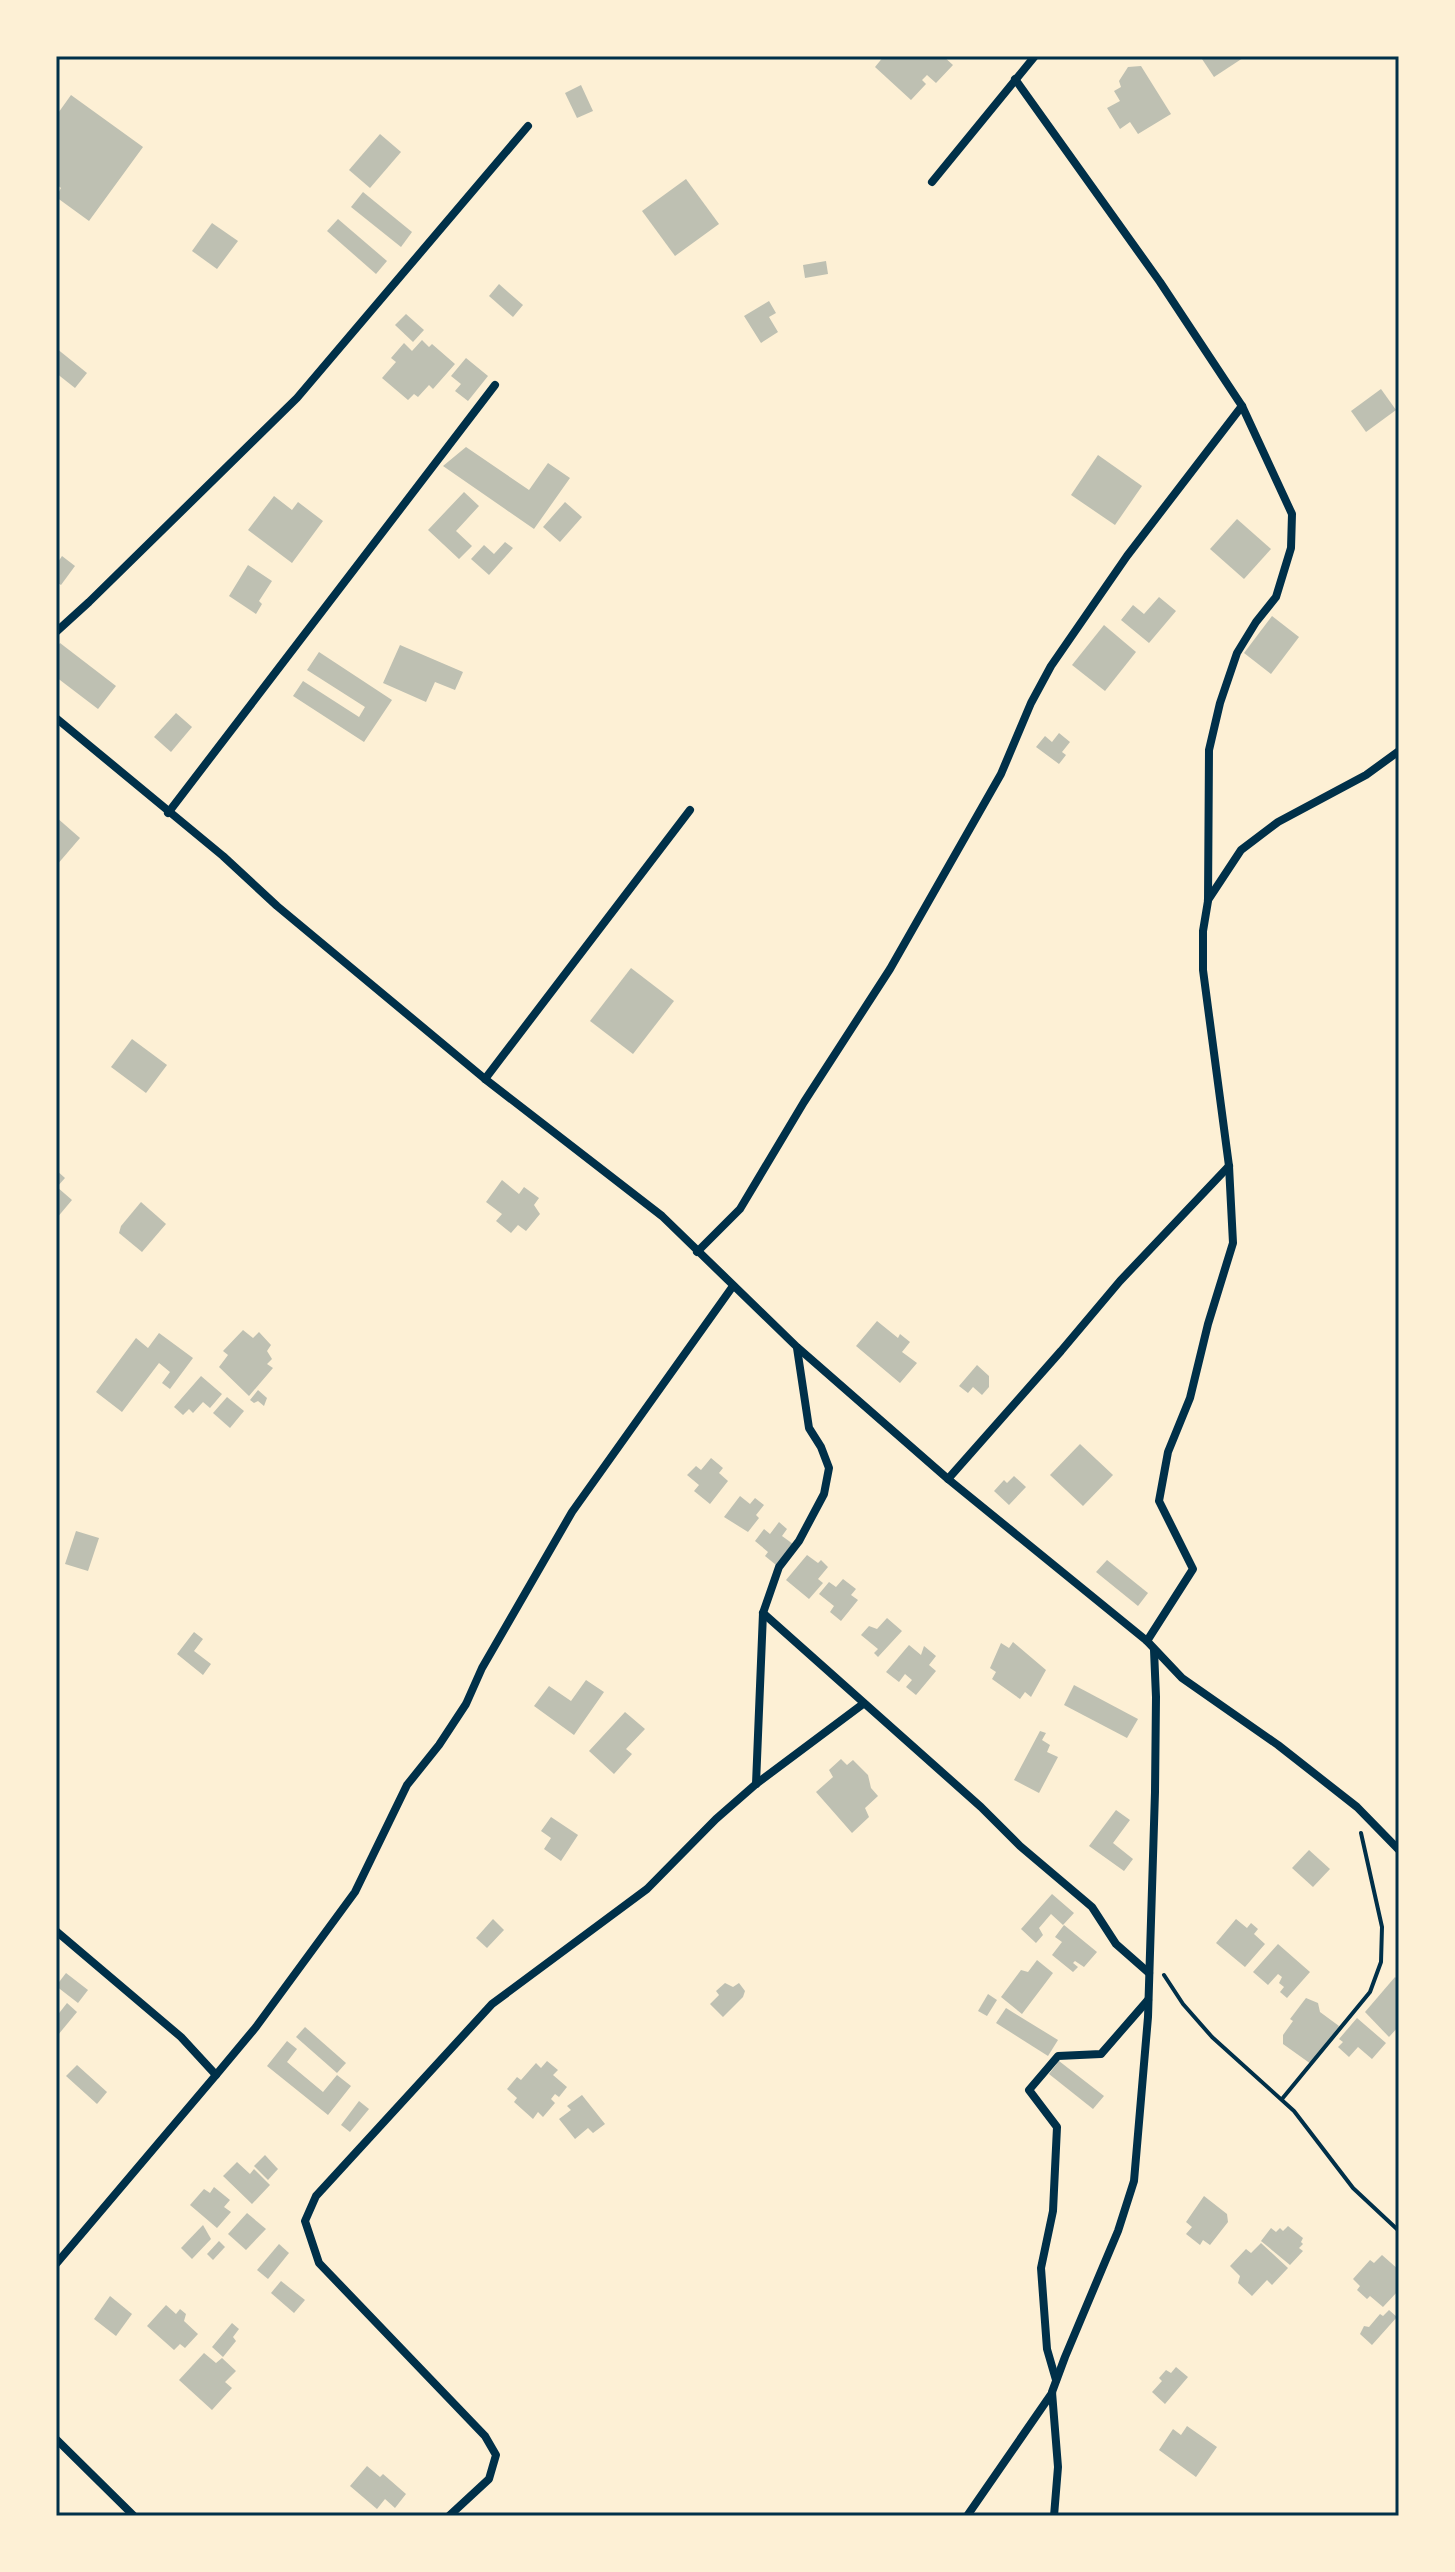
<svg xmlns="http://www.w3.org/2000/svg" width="1455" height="2572" viewBox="0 0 1455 2572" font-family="'Golos Text',sans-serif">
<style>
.building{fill:#bec0b2}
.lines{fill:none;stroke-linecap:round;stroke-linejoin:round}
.path{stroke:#003049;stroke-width:4}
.minor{stroke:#003049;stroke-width:8}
.neatline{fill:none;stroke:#003049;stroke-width:3}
</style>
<rect width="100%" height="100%" fill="#fdf0d5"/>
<g class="building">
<polygon points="884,56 943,56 953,65 936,83 927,75 922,80 926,84 911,100 875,67"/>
<polygon points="1200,56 1246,56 1214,77"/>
<polygon points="1141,66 1171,114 1138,134 1130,122 1120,129 1107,108 1120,101 1114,91 1121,87 1119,81 1128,67"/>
<polygon points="581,85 593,111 577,118 565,93"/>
<polygon points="71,95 143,147 89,221 56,197 61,188 56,184 56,116"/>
<polygon points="380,134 401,152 370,188 349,170"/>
<polygon points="686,179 719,224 675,256 642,211"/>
<polygon points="363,192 412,232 401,247 351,207"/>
<polygon points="338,219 387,261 376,274 327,231"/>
<polygon points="212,223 238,241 217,269 192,251"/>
<polygon points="826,261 828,274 805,278 803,265"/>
<polygon points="499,284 523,305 513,317 489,296"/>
<polygon points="769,301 776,313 769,317 778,332 761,343 744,316"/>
<polygon points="406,314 424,330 413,342 395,325"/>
<polygon points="422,340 429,347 432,344 455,364 433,389 429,385 418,397 414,394 408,400 382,378 396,362 391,358 404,343 412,351"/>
<polygon points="56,348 87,373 75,388 56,373"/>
<polygon points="466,358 488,376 468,401 455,391 461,384 451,376"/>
<polygon points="1381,389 1396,410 1366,432 1351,411"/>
<polygon points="466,447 529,490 548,463 570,478 534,529 443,466"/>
<polygon points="1098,455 1142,486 1115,525 1071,495"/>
<polygon points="464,492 479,506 456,531 472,546 459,559 428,530"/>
<polygon points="274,496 292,510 298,502 323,521 292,563 248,530"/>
<polygon points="565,502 582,517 560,542 543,527"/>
<polygon points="1237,519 1271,549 1244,579 1210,549"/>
<polygon points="505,542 513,548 489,575 471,559 484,545 494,554"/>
<polygon points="62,556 75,566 61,585 56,582 56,565"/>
<polygon points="248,565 272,581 259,601 262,604 256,614 229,596"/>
<polygon points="1159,597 1176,611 1149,643 1121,620 1133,605 1144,614"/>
<polygon points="1272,616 1299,637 1271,674 1244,653"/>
<polygon points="1104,625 1136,652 1105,691 1072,665"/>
<polygon points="60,643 116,686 98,709 56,677 56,649"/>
<polygon points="400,645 463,672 455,690 435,682 426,702 383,683"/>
<polygon points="319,652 392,700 364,742 293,696 303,681 359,717 365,707 307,670"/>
<polygon points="176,713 192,727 171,752 154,737"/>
<polygon points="1059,733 1070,742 1062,752 1066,755 1059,764 1036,747 1045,736 1052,742"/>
<polygon points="56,817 80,838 56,866"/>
<polygon points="631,968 674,1001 633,1054 590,1021"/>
<polygon points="132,1039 167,1065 146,1093 111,1067"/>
<polygon points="56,1170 65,1178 57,1187 72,1200 56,1219"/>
<polygon points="502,1180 519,1194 524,1187 539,1198 534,1205 540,1214 526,1231 518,1225 511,1233 496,1221 502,1214 486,1202"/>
<polygon points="141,1202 166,1224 142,1252 119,1233 121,1226"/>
<polygon points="877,1321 898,1338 900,1334 910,1342 902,1352 917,1363 900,1383 856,1346"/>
<polygon points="243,1330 253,1338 259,1332 271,1345 267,1351 272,1359 267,1364 273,1368 249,1396 219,1367 228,1355 223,1351"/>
<polygon points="159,1333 193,1358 170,1389 162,1383 170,1372 159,1363 122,1412 96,1392 136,1338 148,1348"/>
<polygon points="977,1365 989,1376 989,1387 982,1395 973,1387 968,1393 959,1386"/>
<polygon points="201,1376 222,1394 210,1408 203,1402 193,1413 189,1409 183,1415 174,1407"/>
<polygon points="258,1390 267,1398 264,1406 258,1401 254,1403 250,1400"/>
<polygon points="227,1397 244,1411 230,1428 213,1413"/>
<polygon points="1080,1444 1113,1475 1083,1506 1050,1475"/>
<polygon points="711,1458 723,1468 719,1473 728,1481 710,1504 694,1491 699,1485 687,1475 696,1466 701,1470"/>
<polygon points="1014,1476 1026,1487 1009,1505 994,1491 1004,1480 1007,1483"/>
<polygon points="740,1496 750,1504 755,1498 764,1505 756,1515 759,1518 748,1532 724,1517"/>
<polygon points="779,1522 787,1529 782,1536 793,1544 776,1565 765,1556 768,1552 755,1541 764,1529 770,1534"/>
<polygon points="76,1531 99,1538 88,1571 65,1564"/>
<polygon points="807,1555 818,1563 821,1560 828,1567 818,1579 823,1583 809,1599 786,1580"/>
<polygon points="1107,1560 1148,1593 1138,1606 1096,1572"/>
<polygon points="843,1579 856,1589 851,1595 858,1600 841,1621 830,1612 834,1606 819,1594 829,1582 836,1587"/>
<polygon points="887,1618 902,1631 878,1657 874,1653 878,1649 861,1635 869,1626 877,1629"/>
<polygon points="194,1632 203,1639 194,1651 211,1664 203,1675 177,1654"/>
<polygon points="1013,1642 1046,1670 1031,1697 1025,1692 1020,1699 992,1679 996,1672 990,1668 1001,1643 1009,1648"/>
<polygon points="909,1645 921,1655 924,1646 936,1656 929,1665 936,1671 916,1695 906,1687 912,1680 905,1674 899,1682 886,1672"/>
<polygon points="586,1680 604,1692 574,1735 534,1706 549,1686 571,1701"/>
<polygon points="1074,1685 1138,1719 1127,1738 1064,1705"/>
<polygon points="625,1712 645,1729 626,1749 632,1754 614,1774 589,1751"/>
<polygon points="1040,1731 1046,1733 1042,1740 1050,1745 1047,1752 1058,1757 1039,1793 1014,1780"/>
<polygon points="841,1759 847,1765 853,1760 868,1775 871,1788 878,1796 865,1808 869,1817 852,1833 816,1792 833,1777 829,1770"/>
<polygon points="1116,1810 1130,1820 1113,1843 1133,1859 1124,1871 1089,1846"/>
<polygon points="551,1817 578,1835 561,1861 544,1849 551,1838 541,1831"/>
<polygon points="1309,1850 1330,1869 1313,1887 1292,1868"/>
<polygon points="1052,1894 1074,1913 1063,1925 1051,1914 1039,1928 1043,1935 1036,1943 1021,1929"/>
<polygon points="493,1919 504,1930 487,1948 476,1938"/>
<polygon points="1236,1919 1247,1928 1251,1923 1258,1929 1254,1934 1265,1944 1245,1967 1216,1943"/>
<polygon points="1064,1925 1097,1952 1084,1967 1075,1961 1073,1963 1078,1967 1073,1972 1052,1955 1062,1942 1055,1937"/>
<polygon points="1278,1944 1310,1972 1287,1998 1280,1992 1284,1987 1279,1983 1282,1977 1278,1974 1268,1985 1253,1972"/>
<polygon points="1037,1960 1053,1973 1022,2014 1001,1997 1021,1970 1028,1972"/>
<polygon points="66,1973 88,1990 78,2003 56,1986"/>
<polygon points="1395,1977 1399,1981 1399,2026 1389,2037 1365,2012"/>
<polygon points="725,1983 733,1987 739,1983 745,1991 743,1997 723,2017 710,2004 719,1995 716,1991"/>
<polygon points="988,1994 997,2000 987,2016 978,2011"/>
<polygon points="1306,1998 1318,2003 1320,2012 1339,2026 1311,2064 1283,2044 1283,2035 1293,2021 1290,2019"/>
<polygon points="67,2003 77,2012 58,2035 56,2017"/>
<polygon points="1006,2008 1058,2040 1048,2056 996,2023"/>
<polygon points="1357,2018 1386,2043 1372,2059 1358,2047 1349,2057 1338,2047 1343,2042 1339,2039"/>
<polygon points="305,2027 346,2063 337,2073 296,2037"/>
<polygon points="287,2041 297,2049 287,2062 323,2092 337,2075 351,2086 328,2115 267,2066"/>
<polygon points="547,2061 558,2070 553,2075 567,2087 559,2097 555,2094 551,2099 555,2103 543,2117 538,2112 533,2119 514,2102 517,2098 507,2089 517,2077 521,2080 536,2063 541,2068"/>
<polygon points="1059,2061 1104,2096 1093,2109 1049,2074"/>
<polygon points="77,2065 107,2092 97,2104 66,2076"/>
<polygon points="582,2095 605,2124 593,2133 588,2128 575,2139 559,2119 571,2110 567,2106"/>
<polygon points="359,2101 369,2109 350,2132 341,2125"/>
<polygon points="265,2155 278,2169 268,2180 254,2166"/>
<polygon points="237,2162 250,2174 254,2169 270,2185 252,2204 223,2176"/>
<polygon points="214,2187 230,2200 224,2207 231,2212 217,2228 190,2205 204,2189 210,2193"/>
<polygon points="1204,2196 1227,2214 1228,2222 1210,2245 1203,2240 1200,2245 1186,2234 1192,2227 1186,2222"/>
<polygon points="247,2213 266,2229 246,2250 228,2234"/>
<polygon points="203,2225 211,2239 192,2259 181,2248"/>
<polygon points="1288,2226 1303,2238 1301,2242 1303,2244 1299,2248 1303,2251 1290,2265 1261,2241 1271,2228 1276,2232 1280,2228 1283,2231"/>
<polygon points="219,2241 225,2247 213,2260 207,2254"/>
<polygon points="1261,2243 1288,2268 1272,2285 1267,2280 1252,2296 1238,2283 1240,2276 1230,2266 1246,2249 1251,2253"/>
<polygon points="279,2244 289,2253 268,2279 257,2270"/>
<polygon points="1382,2255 1399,2270 1399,2290 1383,2307 1370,2296 1367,2299 1357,2290 1360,2286 1353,2279 1370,2260 1374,2263"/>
<polygon points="281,2281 305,2300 294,2313 271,2293"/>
<polygon points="110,2296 132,2314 116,2336 94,2319"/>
<polygon points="166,2305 176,2314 180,2309 186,2314 184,2321 198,2334 185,2348 180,2344 174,2350 147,2326"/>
<polygon points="1389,2310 1397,2317 1372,2345 1360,2334 1364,2326 1369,2327 1380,2314 1383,2316"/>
<polygon points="232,2323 239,2329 233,2337 236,2341 223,2357 212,2347"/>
<polygon points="204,2353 216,2363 222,2358 236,2371 225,2382 232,2388 212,2410 179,2380"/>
<polygon points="1176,2367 1188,2377 1165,2404 1152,2392 1162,2381 1159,2378 1166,2370 1171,2373"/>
<polygon points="1187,2426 1217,2447 1196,2477 1159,2450 1173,2429 1181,2435"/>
<polygon points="367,2466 380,2477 383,2474 406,2494 395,2508 385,2499 377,2509 350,2486"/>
</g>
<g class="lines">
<g class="path">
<polyline points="1164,1975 1183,2004 1212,2037 1294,2111 1353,2188 1399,2231"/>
<polyline points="1282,2099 1370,1992 1381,1962 1382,1927 1361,1833"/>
</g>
<g class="minor">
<polyline points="1015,79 1160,282 1242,406 1292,514 1291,548 1276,597 1256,622 1237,653 1220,703 1209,750 1208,901 1203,931 1203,970 1229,1166 1233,1243 1208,1324 1190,1398 1168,1452 1159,1501 1193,1569 1147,1641"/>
<polyline points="932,182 1035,56"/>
<polyline points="56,632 89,602 297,398 528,126"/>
<polyline points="56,718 223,856 277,906 485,1079 662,1216 797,1347 948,1479 1147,1641 1182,1678 1278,1745 1357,1807 1399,1850"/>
<polyline points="168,813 495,385"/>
<polyline points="1208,900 1241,850 1278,822 1366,775 1399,751"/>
<polyline points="485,1079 690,810"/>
<polyline points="697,1252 740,1209 804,1102 890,969 1001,774 1031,703 1051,666 1127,556 1242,406"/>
<polyline points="948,1479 1061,1351 1120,1281 1229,1166"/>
<polyline points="763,1613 981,1807 1020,1846 1085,1901 1092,1907 1116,1944 1149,1973"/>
<polyline points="756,1784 763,1613 779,1567 799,1541 824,1494 829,1468 821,1447 809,1428 797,1348"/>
<polyline points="56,1931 181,2037 216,2075 56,2264"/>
<polyline points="216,2075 256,2027 355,1892 407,1785 439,1745 466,1704 482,1668 572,1512 733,1286"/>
<polyline points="1056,2380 1047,2349 1041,2268 1053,2211 1057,2127 1029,2090 1058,2056 1101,2054 1148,2000"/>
<polyline points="56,2439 134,2516"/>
<polyline points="449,2516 489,2479 496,2455 485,2436 319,2263 305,2221 316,2196 492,2004 647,1889 716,1819 756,1784 863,1704"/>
<polyline points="967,2516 1052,2393"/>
<polyline points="1054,2516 1058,2467 1052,2392 1065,2357 1118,2231 1134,2181 1148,2017 1155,1792 1156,1697 1154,1650"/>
</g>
</g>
<rect width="1455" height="2572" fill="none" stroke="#fdf0d5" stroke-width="116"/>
<rect x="58" y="58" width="1339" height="2456" class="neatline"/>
</svg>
